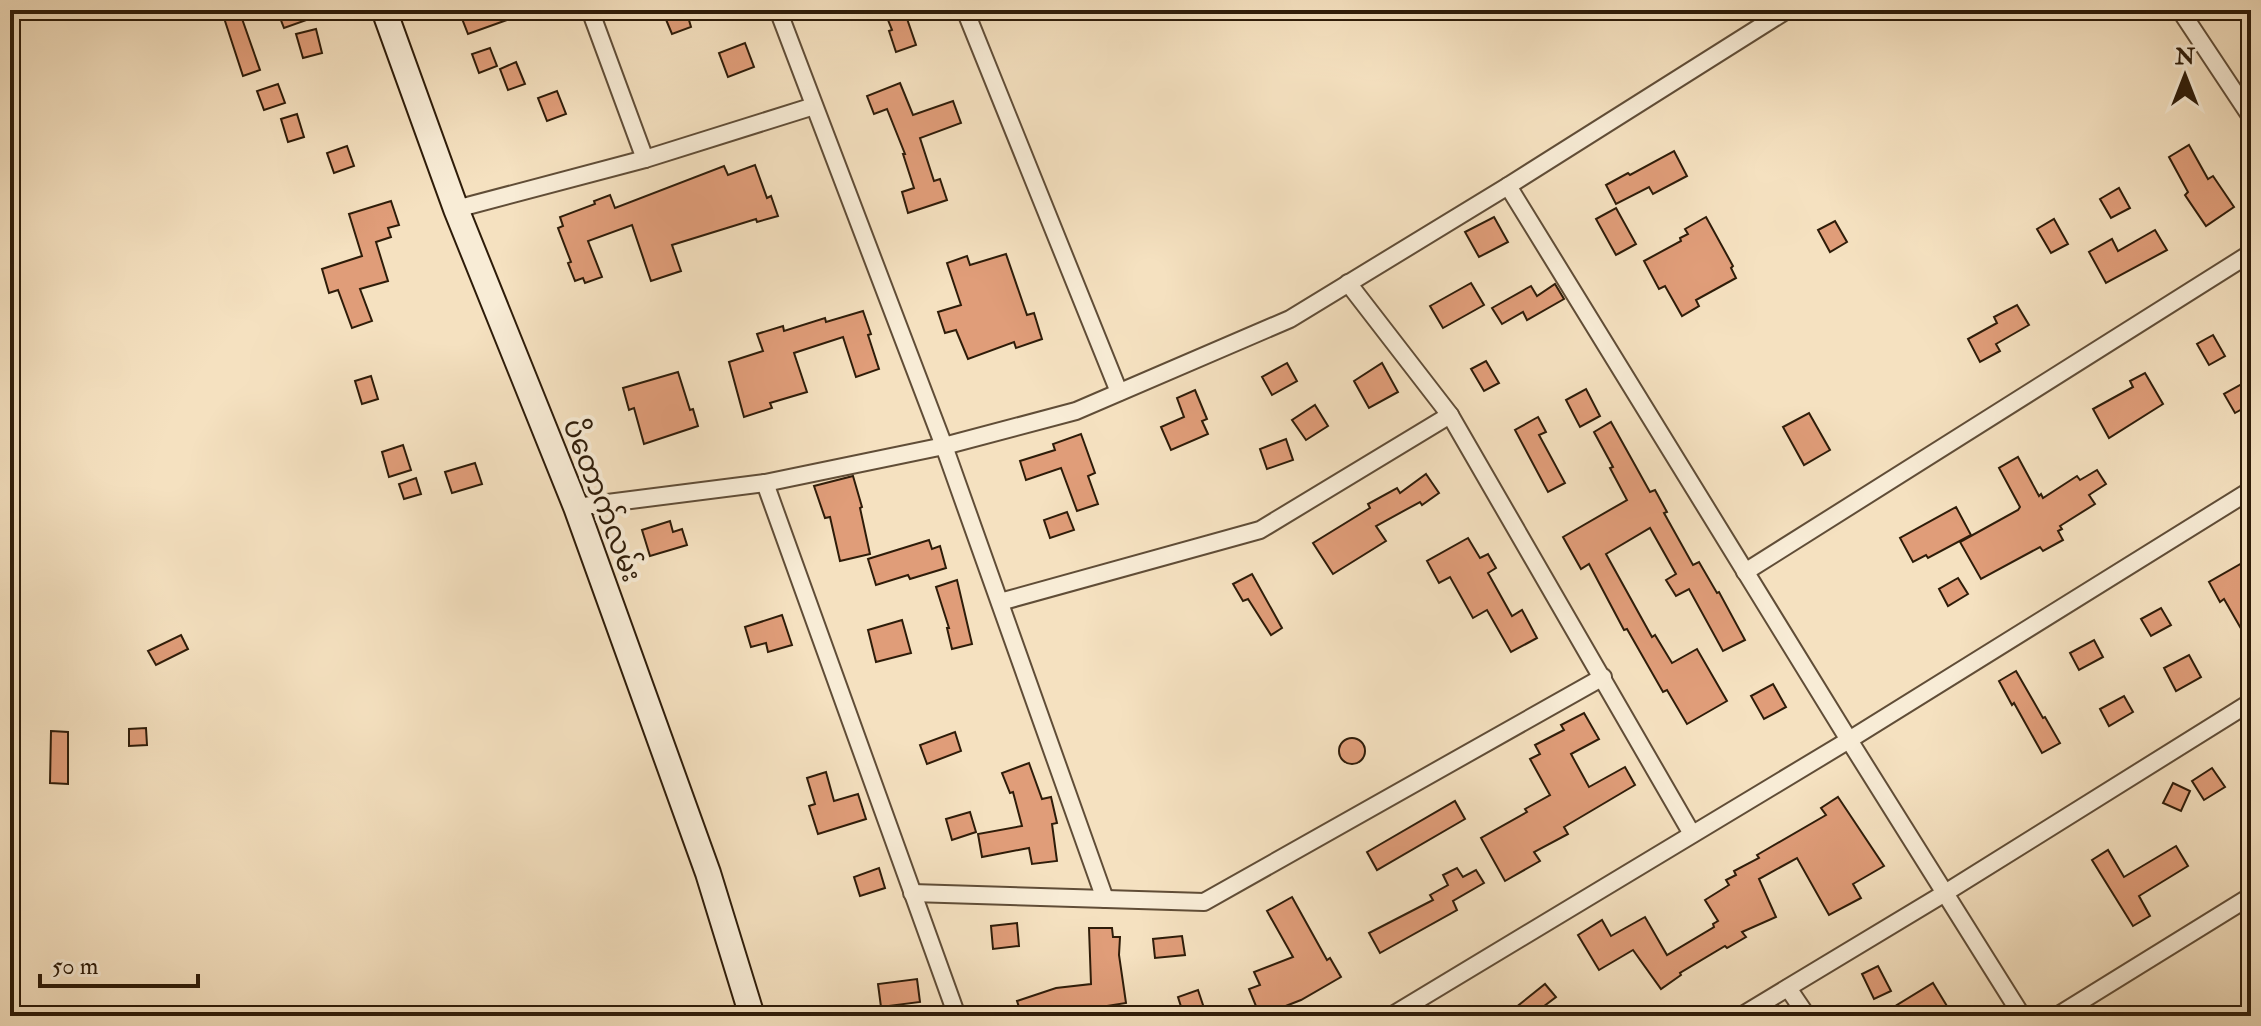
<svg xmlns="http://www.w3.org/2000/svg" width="2261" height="1026" viewBox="0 0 2261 1026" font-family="'IM FELL Double Pica','Noto Sans Myanmar',serif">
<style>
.building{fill:#e09d79;stroke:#2e1c09;stroke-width:2}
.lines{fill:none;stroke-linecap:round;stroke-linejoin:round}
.street-casing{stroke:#604d37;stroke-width:20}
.secondary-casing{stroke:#2e1c09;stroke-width:28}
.street{stroke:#f8ecd6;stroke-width:16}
.secondary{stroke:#f8ecd6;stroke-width:24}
.labels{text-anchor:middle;stroke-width:8;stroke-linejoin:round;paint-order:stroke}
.street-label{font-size:28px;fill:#2e1c09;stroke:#f8ecd6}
</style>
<rect width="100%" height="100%" fill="#f5e1c0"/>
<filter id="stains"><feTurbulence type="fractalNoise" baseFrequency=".0025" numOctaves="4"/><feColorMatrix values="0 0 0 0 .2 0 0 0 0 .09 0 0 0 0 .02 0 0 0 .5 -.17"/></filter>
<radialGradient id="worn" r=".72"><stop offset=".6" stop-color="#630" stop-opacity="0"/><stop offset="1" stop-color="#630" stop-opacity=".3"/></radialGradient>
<g class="building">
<polygon points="277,10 328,10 329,12 284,28"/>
<polygon points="465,10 529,10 529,12 468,34 461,16 467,14"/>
<polygon points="662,10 686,10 691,27 672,34"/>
<polygon points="884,10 904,10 916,45 896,52 889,31 892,30"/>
<polygon points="240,13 260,70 243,76 224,18"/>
<polygon points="316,29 322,53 303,58 296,34"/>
<polygon points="745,43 754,67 728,77 719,53"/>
<polygon points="490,48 497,66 479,73 472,54"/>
<polygon points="516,62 525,84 508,90 500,69"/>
<polygon points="900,83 913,115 953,101 961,123 920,138 934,181 940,179 947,200 908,213 902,192 914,188 903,154 905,154 887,109 874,114 867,96"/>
<polygon points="278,84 285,103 264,110 257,91"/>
<polygon points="557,91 566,114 547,121 538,98"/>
<polygon points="297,114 304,137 288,142 281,119"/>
<polygon points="2189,145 2208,179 2213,176 2234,207 2206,226 2185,195 2188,192 2169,157"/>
<polygon points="347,146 354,166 334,173 327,153"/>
<polygon points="1674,151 1687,176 1653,194 1649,187 1616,204 1606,185 1628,173 1630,175"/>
<polygon points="755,165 767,198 771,196 778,216 757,222 756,219 672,245 681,271 651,281 632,225 588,241 602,277 585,283 583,278 575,281 568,263 571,262 558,228 563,226 560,217 595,204 594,201 610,195 615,208 724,166 728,175"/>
<polygon points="2119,188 2130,208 2111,218 2100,199"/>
<polygon points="391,201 399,225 388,228 391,237 376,242 388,281 360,289 372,321 352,328 338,290 329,293 322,269 362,256 349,214"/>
<polygon points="1616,208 1636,244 1616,255 1596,219"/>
<polygon points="1494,217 1508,242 1479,257 1465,232"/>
<polygon points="1706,217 1733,266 1731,268 1736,278 1696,300 1699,306 1682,316 1665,286 1659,289 1644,261 1681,241 1680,238 1688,234 1685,229"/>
<polygon points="2054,219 2068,244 2051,253 2037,229"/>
<polygon points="1835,221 1847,242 1830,252 1818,230"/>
<polygon points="2155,230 2167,250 2106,283 2089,252 2112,239 2118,251"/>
<polygon points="1006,254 1027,315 1034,313 1042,339 1016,348 1014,342 968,359 956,330 945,333 938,312 961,305 947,263 967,256 970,265"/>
<polygon points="1471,283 1484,305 1443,328 1430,306"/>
<polygon points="1555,284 1564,299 1527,320 1523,312 1502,324 1492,308 1531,286 1537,296"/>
<polygon points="2017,305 2029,325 1996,344 2000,351 1980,362 1968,339 1997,323 1994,317"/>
<polygon points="863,311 871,334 868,335 879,369 856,377 843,337 794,353 807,392 770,403 772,408 744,417 729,362 763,351 757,334 783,326 784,331 825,318 826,322"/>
<polygon points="2213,335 2225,356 2209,365 2197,344"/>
<polygon points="1486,361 1499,383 1484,391 1471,369"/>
<polygon points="1287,363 1297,381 1272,395 1262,377"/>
<polygon points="1382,363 1398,392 1369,408 1354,381"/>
<polygon points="678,372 690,410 693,409 698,426 644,444 634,408 629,410 623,388"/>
<polygon points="2145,373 2163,404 2109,438 2093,409 2133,387 2130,381"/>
<polygon points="371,376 378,399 362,404 355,381"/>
<polygon points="2251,379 2251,404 2235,413 2224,394"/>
<polygon points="1586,389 1600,416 1580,427 1566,400"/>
<polygon points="1195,390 1207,419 1202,421 1208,434 1171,450 1161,427 1184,417 1177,398"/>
<polygon points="1315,405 1328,426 1306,440 1292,420"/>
<polygon points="1809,413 1830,450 1804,465 1783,427"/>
<polygon points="1538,417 1546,432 1539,435 1565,483 1548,492 1515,430"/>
<polygon points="1611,422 1650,492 1655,490 1667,512 1664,513 1693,565 1699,562 1717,593 1719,592 1745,640 1723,651 1689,589 1676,596 1666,580 1676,574 1650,528 1606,554 1652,637 1655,635 1672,663 1697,649 1727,701 1687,724 1667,690 1663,692 1627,629 1624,630 1589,564 1581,569 1563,537 1627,500 1610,468 1613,467 1594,432"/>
<polygon points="1081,434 1095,473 1088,476 1098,504 1077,511 1061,468 1026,480 1020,461 1055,450 1053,444"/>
<polygon points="1286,439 1293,460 1267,469 1260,449"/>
<polygon points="403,445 411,470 389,477 382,452"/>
<polygon points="2018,457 2039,496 2041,494 2043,498 2077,476 2080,480 2097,470 2106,484 2089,495 2095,504 2060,526 2062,529 2058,531 2063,540 2043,551 2040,547 1981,579 1960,542 2018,510 2020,507 1999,468"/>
<polygon points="475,463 482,484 452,493 445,472"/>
<polygon points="1426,474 1439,493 1422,505 1420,502 1376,526 1386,541 1333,574 1313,543 1370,508 1368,504 1397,488 1400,493"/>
<polygon points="853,476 862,507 860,508 870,554 840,561 830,517 825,518 814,486"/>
<polygon points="416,478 421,494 404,499 399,484"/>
<polygon points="1956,507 1971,535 1928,558 1926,555 1913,562 1900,538"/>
<polygon points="1067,512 1074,530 1050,538 1044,520"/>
<polygon points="670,521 673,532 682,529 687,545 650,556 642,530"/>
<polygon points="1468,538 1480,558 1488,554 1496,568 1488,573 1512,616 1522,610 1537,638 1511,652 1487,610 1473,618 1450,577 1439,583 1427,561"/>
<polygon points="929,540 932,549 940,546 946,568 910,579 908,575 876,585 868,559"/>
<polygon points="2251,558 2251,646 2224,599 2220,602 2209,582"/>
<polygon points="1252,574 1282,628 1271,635 1248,599 1243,601 1233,584"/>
<polygon points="1958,578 1968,594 1948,606 1939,589"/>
<polygon points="957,580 972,644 952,649 947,628 949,628 936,587"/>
<polygon points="2161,608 2171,625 2151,636 2141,619"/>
<polygon points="782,615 792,645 768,652 766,643 751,647 745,627"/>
<polygon points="902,620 911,653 876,662 868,630"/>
<polygon points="181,635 188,649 156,665 148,651"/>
<polygon points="2094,640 2103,657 2079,670 2070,653"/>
<polygon points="2189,655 2201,677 2176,691 2164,668"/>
<polygon points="2016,671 2043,718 2045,717 2060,743 2042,753 2014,703 2012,705 1999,681"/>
<polygon points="1773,684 1786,707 1764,719 1751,696"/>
<polygon points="2124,696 2133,712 2109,726 2100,709"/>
<polygon points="1584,713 1599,739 1571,754 1589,787 1625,767 1635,785 1564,827 1568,834 1534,852 1540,861 1505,881 1481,838 1527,812 1525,809 1550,795 1530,759 1540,754 1535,745 1564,730 1561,725"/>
<polygon points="146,728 147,745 129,746 129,729"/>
<polygon points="51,731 68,732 68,784 50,783"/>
<polygon points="955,732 961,751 927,764 920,745"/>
<circle cx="1352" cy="751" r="13"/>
<polygon points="1029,763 1042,799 1051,797 1057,823 1052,824 1057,861 1032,864 1029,848 982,857 978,834 1022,826 1013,792 1010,793 1002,773"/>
<polygon points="2212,768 2225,787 2204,800 2192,781"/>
<polygon points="826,772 834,801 858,794 866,819 818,834 809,806 815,804 807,778"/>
<polygon points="2173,783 2190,791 2181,811 2163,803"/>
<polygon points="1838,797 1884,866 1853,884 1861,898 1829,915 1797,858 1759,879 1776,917 1742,932 1746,937 1727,948 1725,946 1680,973 1681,975 1661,989 1633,950 1599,970 1578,935 1602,920 1611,936 1645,917 1667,955 1714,927 1713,924 1718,921 1705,900 1729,885 1726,880 1736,875 1734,871 1759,858 1757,855 1826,815 1821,808"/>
<polygon points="1455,801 1465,819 1377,870 1367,852"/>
<polygon points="970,812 976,832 952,840 946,819"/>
<polygon points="2176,846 2188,866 2139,896 2150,916 2133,926 2092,860 2108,850 2124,877"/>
<polygon points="879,868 885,888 860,896 854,877"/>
<polygon points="1457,868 1463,877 1476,870 1484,883 1453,901 1457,910 1380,953 1369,933 1433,900 1430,895 1448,885 1443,875"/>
<polygon points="1292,897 1327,960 1330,958 1341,977 1301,1000 1260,1016 1249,989 1260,985 1254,972 1293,957 1267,911"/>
<polygon points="1017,923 1019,946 993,949 991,926"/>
<polygon points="1089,928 1112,928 1113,937 1120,937 1119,955 1126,1003 1094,1008 1095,1011 1074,1014 1073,1007 1045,1016 1022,1016 1017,1001 1056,988 1091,984"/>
<polygon points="1182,936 1185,955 1155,958 1153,939"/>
<polygon points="1878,966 1891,991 1874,999 1862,974"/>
<polygon points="917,979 920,1002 881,1007 878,984"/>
<polygon points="1933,983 1953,1016 1879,1016"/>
<polygon points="1545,984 1556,997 1531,1016 1505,1016"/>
<polygon points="1198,990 1205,1011 1184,1016 1178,997"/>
</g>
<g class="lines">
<defs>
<g id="street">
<polyline points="590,10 645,159"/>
<polyline points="778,10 944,446 1105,899"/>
<polyline points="965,10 1119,392"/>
<polyline points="2180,10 2251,117"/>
<polyline points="1508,186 1849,740 2022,1016"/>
<polyline points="456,209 645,159 814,106"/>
<polyline points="1348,283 1450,415 1692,834"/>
<polyline points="765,483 957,1016"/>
<polyline points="576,507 765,483 944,446 1076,411 1290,319 1508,186 1787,10"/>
<polyline points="1745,572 2251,253"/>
<polyline points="1000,602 1260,530 1450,415"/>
<polyline points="912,893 1204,902 1603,677"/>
<polyline points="1788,988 1807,1016"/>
<polyline points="1391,1016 1849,740 2251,490"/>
<polyline points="1741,1016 1945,893 2251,702"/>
<polyline points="2057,1016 2251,896"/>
</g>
<polyline id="secondary" points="384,10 456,209 576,507 708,873 752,1016"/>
</defs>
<use href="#street" class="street-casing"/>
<use href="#secondary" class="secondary-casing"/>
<use href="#street" class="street"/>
<use href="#secondary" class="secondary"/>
</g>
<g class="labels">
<g class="street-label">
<text transform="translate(603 500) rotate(69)" y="10">ပိတောက်လမ်း</text>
</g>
</g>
<rect width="2261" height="1026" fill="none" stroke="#f5e1c0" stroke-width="40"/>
<rect x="12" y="12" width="2237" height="1002" fill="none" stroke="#2e1c09" stroke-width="4"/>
<rect x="20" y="20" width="2221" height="986" fill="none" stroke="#2e1c09" stroke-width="2"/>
<g transform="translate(2185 76)" stroke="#f8ecd6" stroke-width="6" paint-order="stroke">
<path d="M0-6L14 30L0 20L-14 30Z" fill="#2e1c09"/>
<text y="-12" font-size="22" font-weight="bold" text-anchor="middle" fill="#2e1c09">N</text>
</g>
<path d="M40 974v12h158v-12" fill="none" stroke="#2e1c09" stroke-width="4"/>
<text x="52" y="974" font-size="24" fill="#2e1c09" stroke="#f8ecd6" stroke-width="6" paint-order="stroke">50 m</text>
<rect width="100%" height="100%" filter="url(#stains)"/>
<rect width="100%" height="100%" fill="url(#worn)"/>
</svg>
